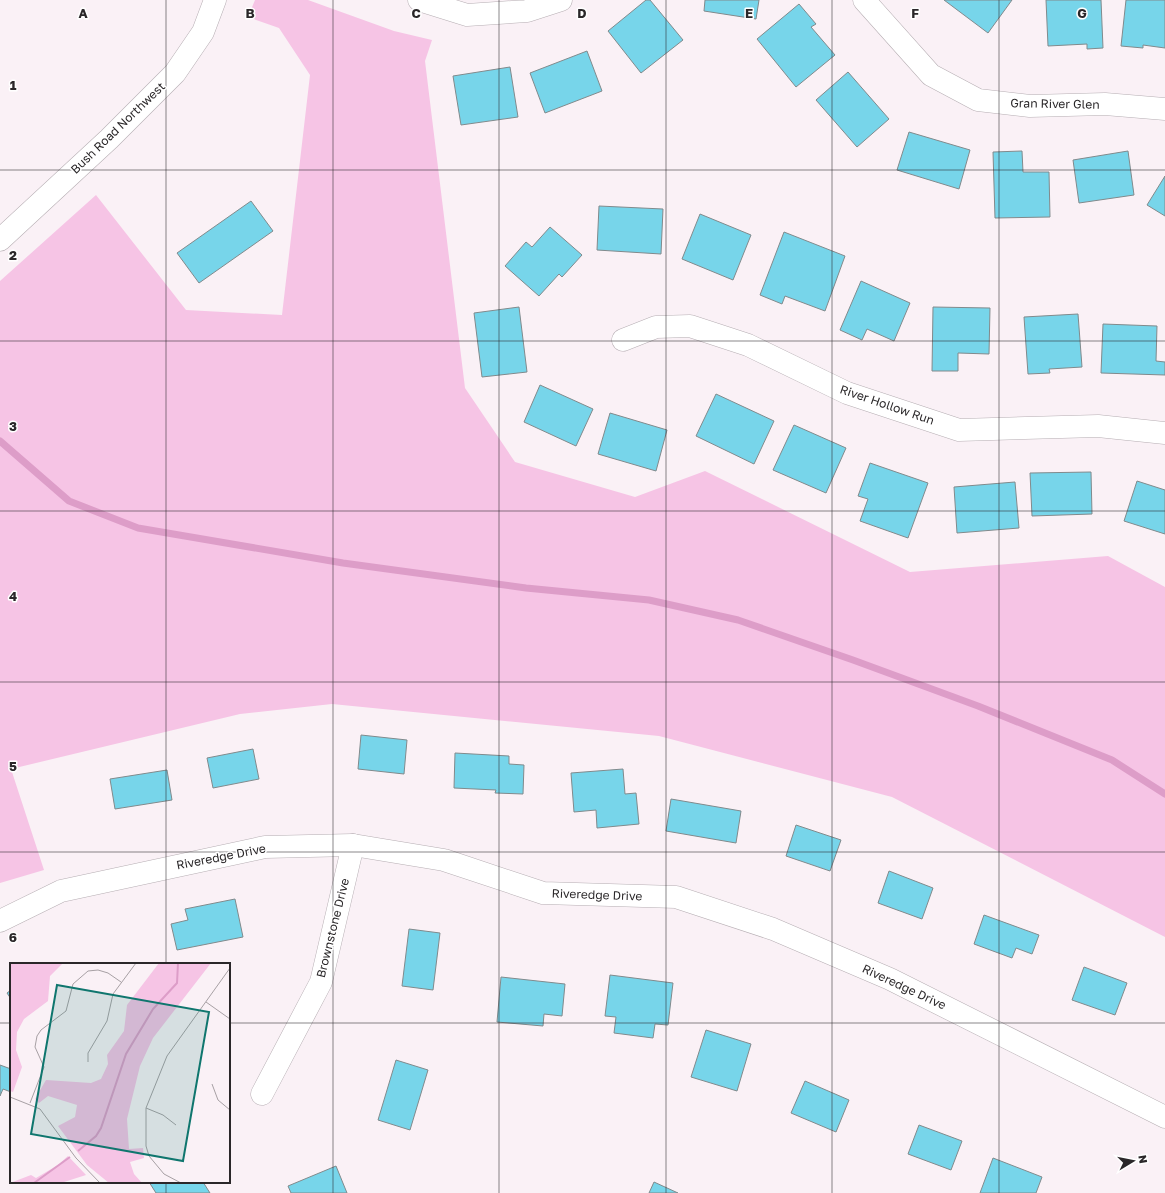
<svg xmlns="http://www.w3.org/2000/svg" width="1165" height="1193" viewBox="0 0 1165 1193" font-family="'Golos Text',sans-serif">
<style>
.green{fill:#f6c4e5}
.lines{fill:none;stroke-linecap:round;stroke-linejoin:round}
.stream{stroke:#dd9dc8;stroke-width:7}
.building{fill:#77d5ea;stroke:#818a8c}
.minor-casing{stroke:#b6aeb3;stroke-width:23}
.tertiary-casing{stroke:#b6aeb3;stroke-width:23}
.minor{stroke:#fff;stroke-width:22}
.tertiary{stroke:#fff;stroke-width:22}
.grid{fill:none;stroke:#2a2729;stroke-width:1;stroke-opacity:0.55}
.labels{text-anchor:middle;stroke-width:3;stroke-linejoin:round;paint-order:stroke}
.street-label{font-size:12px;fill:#2a2729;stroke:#fff}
.inset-river{fill:none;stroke:#dd9dc8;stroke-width:2}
.inset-road{fill:none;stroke:#a7a0a4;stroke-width:1}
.view{fill:#0f766e;fill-opacity:0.15;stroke:#0f766e;stroke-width:2}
.inset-edge{fill:none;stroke:#2a2729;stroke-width:2}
.grid-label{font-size:13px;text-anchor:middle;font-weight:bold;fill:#2a2729;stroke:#fff;stroke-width:3;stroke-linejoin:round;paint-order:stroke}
</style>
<rect width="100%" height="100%" fill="#faf1f6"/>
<polygon class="green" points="255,0 308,0 394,31 432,40 425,61 465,388 515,462 635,497 705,471 910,572 1108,556 1165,587 1165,937 892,797 659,736 332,704 240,714 11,769 44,870 0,883 0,281 96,195 186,310 282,315 310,75 279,28 248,17"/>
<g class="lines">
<polyline class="stream" points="0,441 69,501 138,528 343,563 526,588 649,600 738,620 853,660 978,706 1112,760 1165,794"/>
</g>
<g class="building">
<polygon points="646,0 650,0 683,40 641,73 608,31"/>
<polygon points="705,0 759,0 756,19 704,11"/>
<polygon points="944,0 1012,0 988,33"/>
<polygon points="1046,0 1101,0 1103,48 1087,49 1087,44 1048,46"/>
<polygon points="1126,0 1165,0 1165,48 1143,45 1143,48 1121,46"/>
<polygon points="799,4 816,24 811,27 835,55 796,87 757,39"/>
<polygon points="587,51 602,91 545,113 530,73"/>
<polygon points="510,67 518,117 461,125 453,76"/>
<polygon points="848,72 889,119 857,147 816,100"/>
<polygon points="909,132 970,150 959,189 897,170"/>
<polygon points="1022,151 1023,172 1049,172 1050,217 995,218 993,152"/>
<polygon points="1128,151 1134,195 1079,203 1073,160"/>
<polygon points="1165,176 1165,216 1147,205"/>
<polygon points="251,201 273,231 199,283 177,253"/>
<polygon points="599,206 663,209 661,254 597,250"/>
<polygon points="700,214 751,235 733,280 682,259"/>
<polygon points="550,227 582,255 562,277 559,274 539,296 505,266 526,242 532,247"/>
<polygon points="784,232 845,256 825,311 785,296 782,304 760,295"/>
<polygon points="861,281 910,303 894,341 867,329 862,340 840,330"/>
<polygon points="519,307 527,372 482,377 474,313"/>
<polygon points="933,307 990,308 989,354 958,353 958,371 932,371"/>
<polygon points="1078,314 1082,367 1049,369 1050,373 1028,374 1024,317"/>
<polygon points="1103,324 1157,326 1156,361 1165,362 1165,375 1101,373"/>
<polygon points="540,385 593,409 576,446 524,422"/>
<polygon points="716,394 774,421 754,464 696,436"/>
<polygon points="610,413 667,430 656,471 598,454"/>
<polygon points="794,425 846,448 826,493 773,470"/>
<polygon points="870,463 928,483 908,538 860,521 868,499 858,496"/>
<polygon points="1091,472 1092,514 1032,516 1030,473"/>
<polygon points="1137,481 1165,490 1165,534 1124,521"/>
<polygon points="1015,482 1019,528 957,533 954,487"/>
<polygon points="361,735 407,740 404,774 358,769"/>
<polygon points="253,749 259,779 213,788 207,758"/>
<polygon points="455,753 509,756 509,764 524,765 523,794 495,793 496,790 454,788"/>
<polygon points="623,769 625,794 636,793 639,824 597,828 596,810 574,812 571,773"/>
<polygon points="167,770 172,800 115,809 110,779"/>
<polygon points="671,799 741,811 736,843 666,831"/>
<polygon points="796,825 841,840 830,871 786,856"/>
<polygon points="889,871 933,888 922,919 878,903"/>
<polygon points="235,899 243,937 177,950 171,924 188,920 185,909"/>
<polygon points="984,915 1039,935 1032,954 1016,948 1012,958 974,944"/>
<polygon points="409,929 440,933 433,990 402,986"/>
<polygon points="1084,967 1127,983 1115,1015 1072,1000"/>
<polygon points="610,975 673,983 668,1025 655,1024 653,1038 614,1033 616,1017 605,1016"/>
<polygon points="501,977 565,984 562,1016 544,1014 543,1026 497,1022"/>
<polygon points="11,990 11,999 7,993"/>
<polygon points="706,1030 751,1044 737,1091 691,1077"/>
<polygon points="396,1060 428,1070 410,1130 378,1120"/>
<polygon points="0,1065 11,1069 11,1092 3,1089 0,1096"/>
<polygon points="805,1081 849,1100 836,1132 791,1113"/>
<polygon points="919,1125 962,1141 951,1170 908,1154"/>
<polygon points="993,1158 1042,1177 1036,1193 980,1193"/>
<polygon points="336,1166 347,1193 291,1193 288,1186"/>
<polygon points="149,1182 203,1182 210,1193 156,1193"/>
<polygon points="654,1182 678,1193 649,1193"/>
</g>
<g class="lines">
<defs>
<g id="minor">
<polyline points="419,0 467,15 527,11 561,0"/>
<polyline points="864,0 931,75 978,100 1030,106 1105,104 1165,109"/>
<polyline points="623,340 656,327 690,326 748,345 847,393 959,430 1098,426 1165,433"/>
<polyline points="0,921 61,891 265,847 353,845 444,860 543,893 676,897 773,929 890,979 1165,1117"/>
<polyline points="262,1094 321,982 353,845"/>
</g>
<polyline id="tertiary" points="0,240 109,139 175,73 203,32 215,0"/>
</defs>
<use href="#minor" class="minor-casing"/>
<use href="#tertiary" class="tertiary-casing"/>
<use href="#minor" class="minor"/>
<use href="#tertiary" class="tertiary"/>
</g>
<path class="grid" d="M 166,0 L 166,964M 333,0 L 333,1193M 499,0 L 499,1193M 666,0 L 666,1193M 832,0 L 832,1193M 999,0 L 999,1193M 0,170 L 1165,170M 0,341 L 1165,341M 0,511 L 1165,511M 0,682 L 1165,682M 0,852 L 1165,852M 0,1023 L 11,1023M 229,1023 L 1165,1023M 166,1182 L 166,1193"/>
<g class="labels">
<g class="street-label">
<text transform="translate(1055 104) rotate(1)" y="4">Gran River Glen</text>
<text transform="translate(118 128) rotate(-44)" y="4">Bush Road Northwest</text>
<text transform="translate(887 405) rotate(19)" y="4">River Hollow Run</text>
<text transform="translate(221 857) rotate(-11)" y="4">Riveredge Drive</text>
<text transform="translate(597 895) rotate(2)" y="4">Riveredge Drive</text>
<text transform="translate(333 928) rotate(-76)" y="4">Brownstone Drive</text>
<text transform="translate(904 987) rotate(25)" y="4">Riveredge Drive</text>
</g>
</g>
<g transform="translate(10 963)">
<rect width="220" height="220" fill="#faf1f6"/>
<path d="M 0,0 L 53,0 L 40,13 L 38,38 L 14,56 L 7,69 L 6,87 L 12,104 L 3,129 L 0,128 ZM 149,0 L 201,0 L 143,75 L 130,103 L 117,156 L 119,186 L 133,185 L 134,195 L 120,199 L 124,211 L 132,220 L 99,220 L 77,202 L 48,163 L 65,154 L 67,142 L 38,133 L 29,140 L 25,136 L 36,117 L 81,120 L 91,116 L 98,101 L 97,92 L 114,68 L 117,42 ZM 58,193 L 76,212 L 51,220 L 0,220 L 21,212 L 26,215 L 48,202 Z" fill="#f6c4e5"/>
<path class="inset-river" d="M 68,188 L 86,173 L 91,165 L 116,91 L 143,46 L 167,20 L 168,0M 24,220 L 60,194"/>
<path class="inset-road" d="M 196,39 L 220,56M 78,99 L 78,90 L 97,58 L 103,31 L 126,0M 202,121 L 208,137 L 220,147M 0,134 L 30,146 L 66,195 L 90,220M 20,140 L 34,104 L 25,84 L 27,73 L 31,67 L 56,48 L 63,21 L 78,8 L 88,7 L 98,10 L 111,19M 136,145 L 153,152 L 166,162M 171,220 L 154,211 L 139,193 L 136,183 L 136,145 L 157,93 L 220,5"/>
<path class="view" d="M 47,22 L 199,49 L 173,198 L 21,171 Z"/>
<rect width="220" height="220" class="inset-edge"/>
</g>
<g class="grid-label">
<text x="83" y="18">A</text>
<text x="250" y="18">B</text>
<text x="416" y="18">C</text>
<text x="582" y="18">D</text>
<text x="749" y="18">E</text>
<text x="915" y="18">F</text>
<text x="1082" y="18">G</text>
<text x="13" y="90">1</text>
<text x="13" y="260">2</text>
<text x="13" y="431">3</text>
<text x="13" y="601">4</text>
<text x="13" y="771">5</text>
<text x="13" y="942">6</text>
</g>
<g transform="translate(1133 1161) rotate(80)" stroke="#ffffff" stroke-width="3" paint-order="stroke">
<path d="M0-3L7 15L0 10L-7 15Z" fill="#2a2729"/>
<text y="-6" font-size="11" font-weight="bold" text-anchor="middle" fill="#2a2729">N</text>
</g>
</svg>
